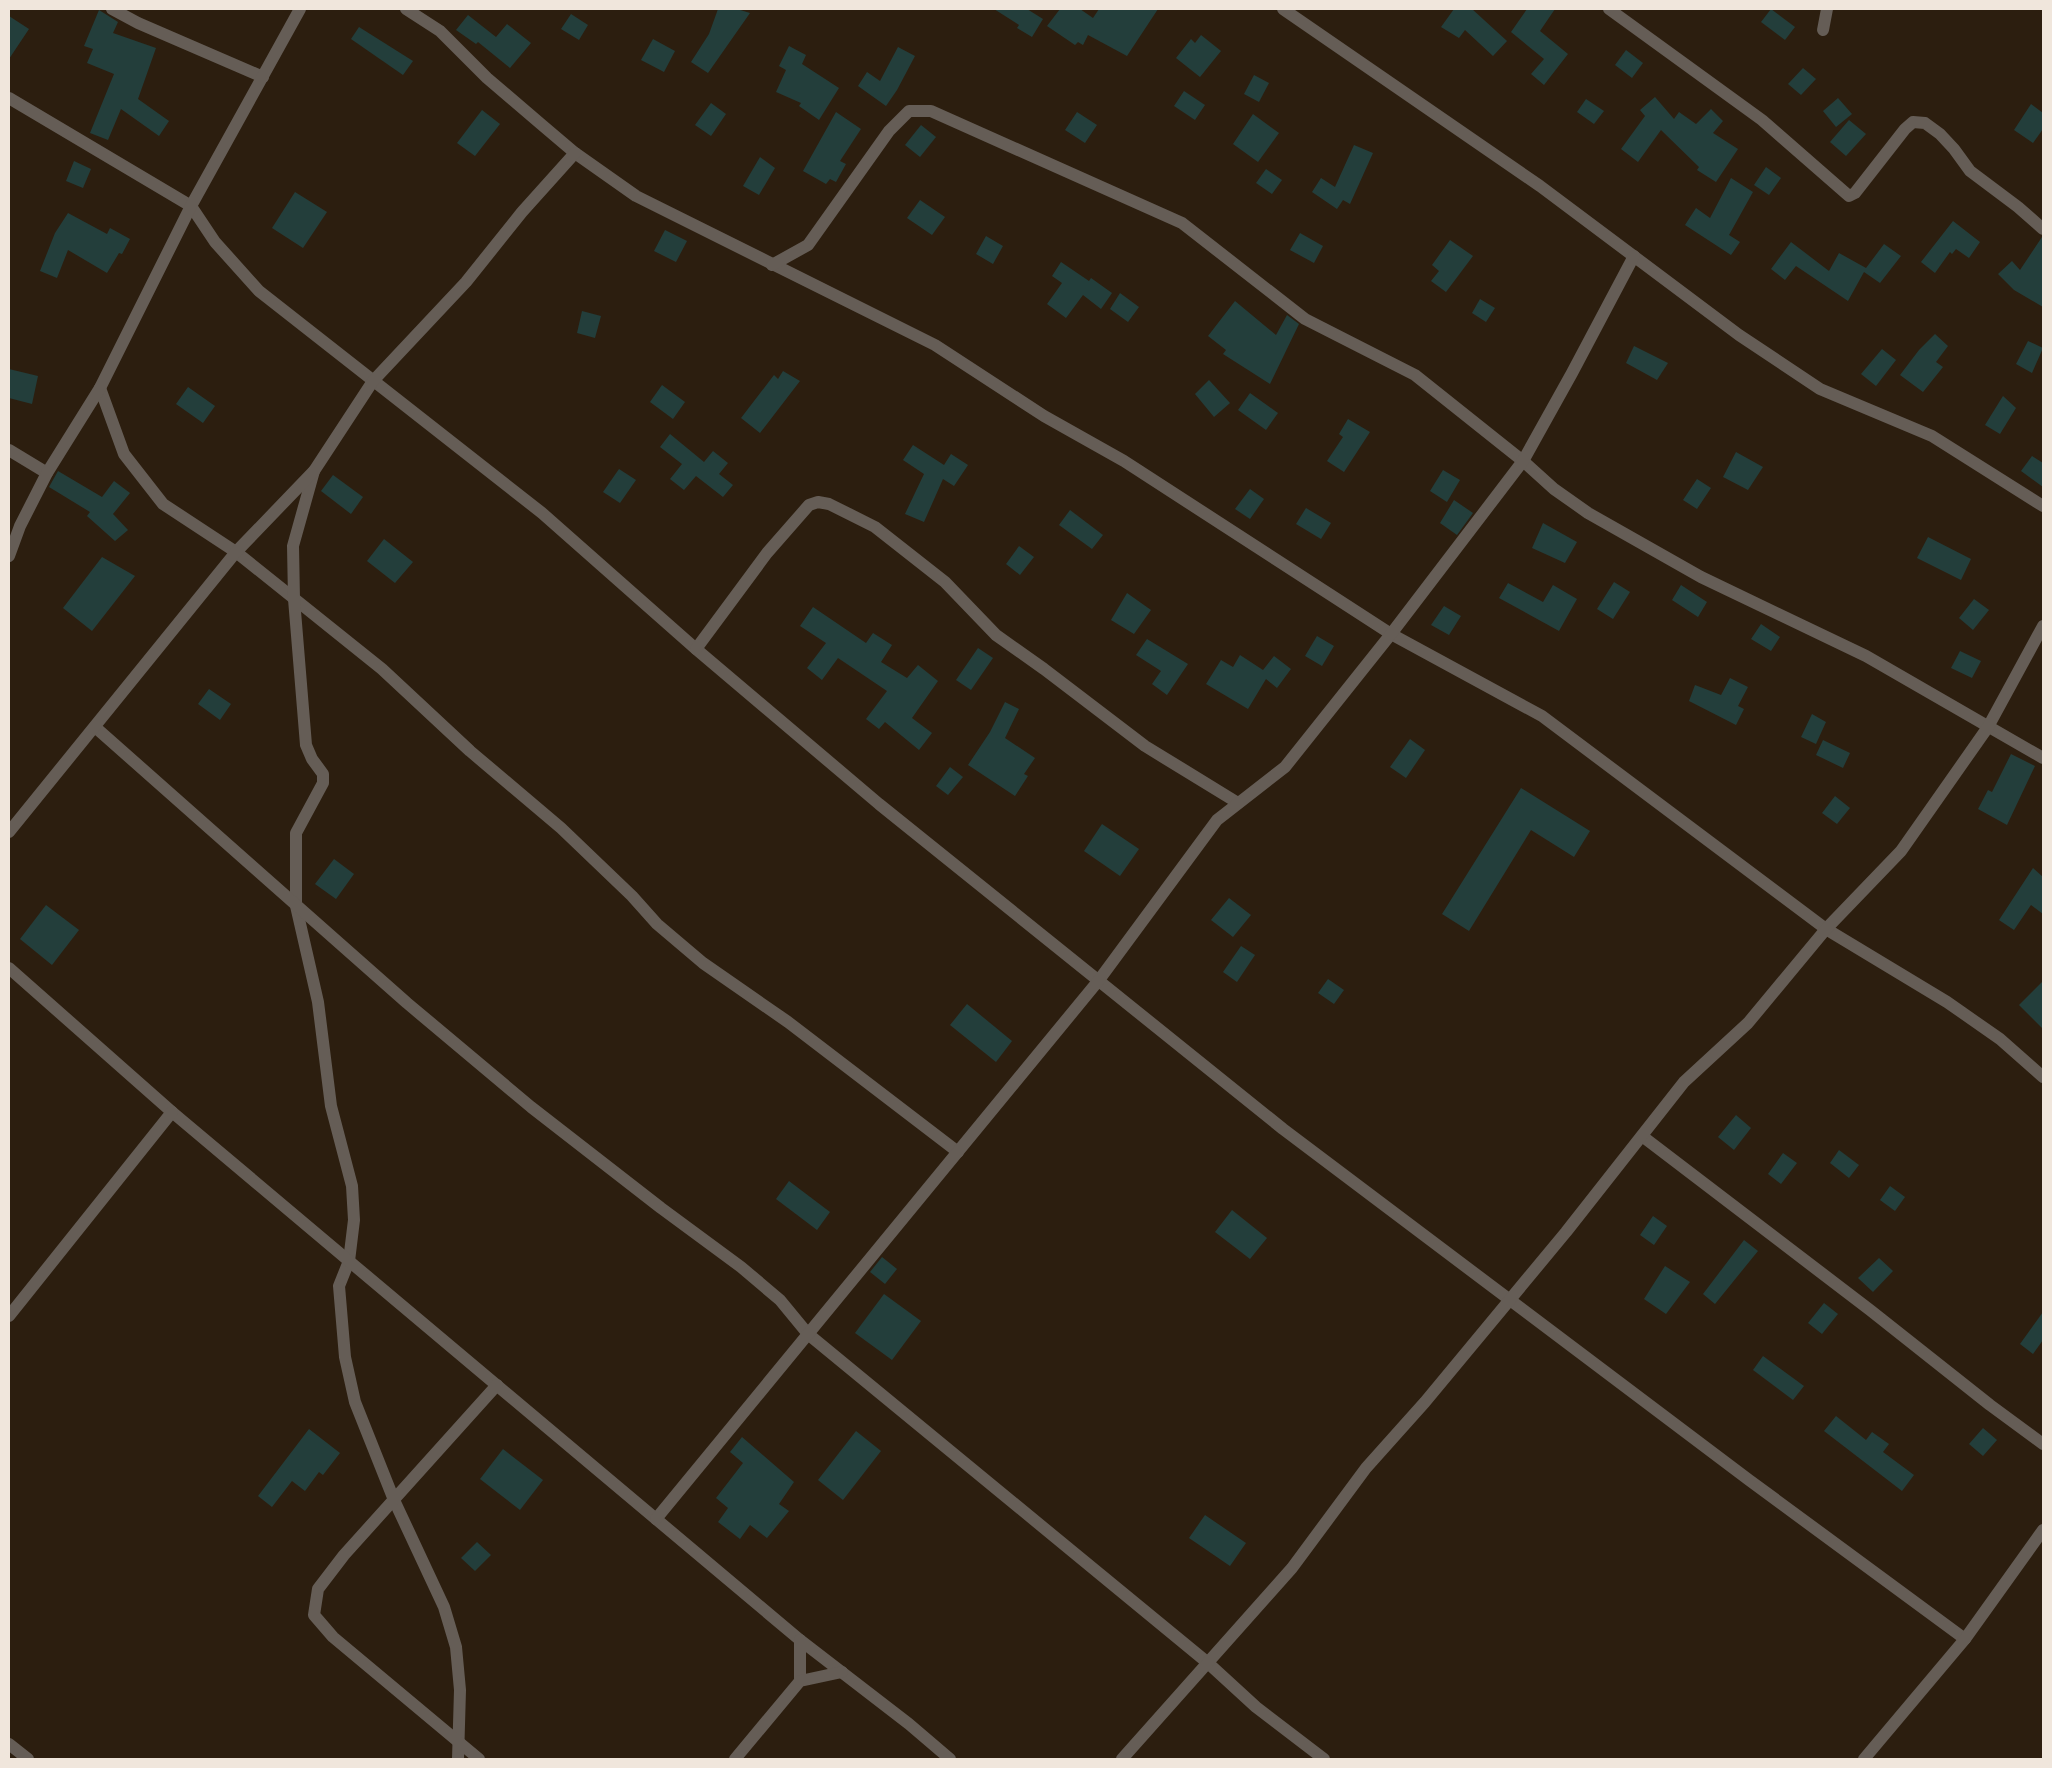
<svg xmlns="http://www.w3.org/2000/svg" width="2052" height="1768" viewBox="0 0 2052 1768" font-family="Overpass,sans-serif">
<style>
.building{fill:#233e3b}
.lines{fill:none;stroke-linecap:round;stroke-linejoin:round}
.minor{stroke:#655d56;stroke-width:12}
</style>
<rect width="100%" height="100%" fill="#2c1e0f"/>
<g class="building">
<polygon points="718,9 737,9 750,13 708,73 691,62 709,34"/>
<polygon points="994,9 1027,9 1043,19 1032,37 1017,28 1019,25"/>
<polygon points="1060,9 1080,9 1093,18 1099,9 1158,9 1127,56 1088,35 1083,45 1078,42 1075,45 1047,26"/>
<polygon points="1454,9 1472,9 1507,41 1493,56 1465,30 1459,38 1441,27"/>
<polygon points="1527,9 1555,9 1540,31 1568,54 1544,85 1531,74 1544,59 1511,32"/>
<polygon points="1771,9 1795,27 1785,40 1761,22"/>
<polygon points="99,10 118,22 113,33 156,48 138,99 169,121 159,136 121,109 108,140 90,133 114,74 87,63 93,49 84,46"/>
<polygon points="571,14 588,25 579,40 561,29"/>
<polygon points="468,15 496,37 507,24 531,43 510,68 478,42 476,44 456,30"/>
<polygon points="9,16 29,29 9,59"/>
<polygon points="359,27 413,61 403,75 351,39"/>
<polygon points="1201,35 1221,51 1200,77 1176,58 1191,39 1195,43"/>
<polygon points="653,39 675,51 664,72 641,60"/>
<polygon points="789,46 806,55 802,64 839,88 819,120 799,106 801,103 776,92 786,70 779,66"/>
<polygon points="898,47 915,56 897,90 886,106 858,86 867,72 880,81"/>
<polygon points="1626,50 1643,63 1632,78 1615,65"/>
<polygon points="1803,68 1816,79 1801,95 1788,84"/>
<polygon points="1254,75 1269,83 1259,102 1244,94"/>
<polygon points="1184,91 1205,105 1195,120 1174,106"/>
<polygon points="1655,97 1674,119 1679,112 1696,124 1711,109 1723,121 1713,133 1738,149 1716,182 1697,170 1699,167 1661,130 1638,162 1621,149 1645,116 1640,110"/>
<polygon points="1838,98 1852,114 1836,127 1823,111"/>
<polygon points="1586,99 1604,111 1594,124 1577,112"/>
<polygon points="711,103 726,114 711,136 695,125"/>
<polygon points="2031,104 2043,113 2043,129 2033,143 2014,130"/>
<polygon points="482,110 500,124 475,156 457,143"/>
<polygon points="836,112 861,129 840,161 846,164 836,182 830,179 826,184 803,171"/>
<polygon points="1077,112 1097,125 1085,143 1065,130"/>
<polygon points="1253,114 1279,133 1258,162 1233,144"/>
<polygon points="1849,120 1866,134 1846,156 1830,142"/>
<polygon points="921,125 936,137 920,157 905,145"/>
<polygon points="1354,145 1373,153 1350,204 1343,200 1337,209 1312,192 1321,178 1335,187"/>
<polygon points="760,157 775,168 759,195 743,186"/>
<polygon points="74,161 91,169 83,188 66,181"/>
<polygon points="1766,167 1781,178 1769,195 1754,185"/>
<polygon points="1266,169 1282,180 1272,194 1256,183"/>
<polygon points="1731,178 1753,192 1729,235 1740,242 1731,255 1685,225 1696,208 1710,218"/>
<polygon points="295,192 327,212 303,248 272,228"/>
<polygon points="920,200 945,217 932,235 907,218"/>
<polygon points="68,213 107,234 110,228 130,239 122,254 119,253 107,273 68,250 57,278 40,271 55,233"/>
<polygon points="1953,221 1980,242 1969,258 1956,249 1952,254 1950,252 1935,273 1921,262"/>
<polygon points="665,230 687,241 676,262 654,251"/>
<polygon points="1300,233 1323,246 1314,263 1290,250"/>
<polygon points="986,236 1003,246 993,264 976,254"/>
<polygon points="2042,237 2043,237 2043,307 2014,290 1998,274 2012,261 2020,270"/>
<polygon points="1450,240 1473,256 1446,292 1431,281 1439,271 1432,265"/>
<polygon points="1791,242 1829,271 1839,253 1866,268 1884,244 1901,256 1880,283 1864,272 1848,301 1796,266 1785,280 1771,269"/>
<polygon points="1061,262 1089,281 1091,278 1112,293 1101,309 1083,295 1066,318 1047,304 1062,283 1052,276"/>
<polygon points="1120,293 1139,307 1128,322 1110,309"/>
<polygon points="1480,299 1495,308 1486,322 1472,313"/>
<polygon points="1235,301 1276,335 1287,315 1299,324 1270,384 1223,354 1226,350 1208,336"/>
<polygon points="582,311 601,316 595,338 577,333"/>
<polygon points="1935,334 1948,346 1936,362 1943,367 1923,392 1900,375 1919,350"/>
<polygon points="2028,341 2043,348 2032,373 2016,364"/>
<polygon points="1634,346 1668,363 1657,380 1626,363"/>
<polygon points="1882,349 1896,360 1876,386 1861,374"/>
<polygon points="9,369 38,376 32,404 9,398"/>
<polygon points="783,371 800,381 760,433 741,418 774,375 778,379"/>
<polygon points="1209,380 1230,403 1214,417 1195,394"/>
<polygon points="662,385 685,402 673,419 650,402"/>
<polygon points="188,387 215,406 203,423 176,404"/>
<polygon points="1250,393 1278,413 1266,430 1238,410"/>
<polygon points="2003,396 2016,408 2000,434 1985,425"/>
<polygon points="1348,419 1370,432 1344,472 1327,461 1343,437 1339,434"/>
<polygon points="670,434 704,462 713,451 728,463 719,474 733,485 723,497 696,476 684,490 670,479 682,464 660,447"/>
<polygon points="913,445 944,465 951,454 968,465 954,486 943,479 924,522 905,514 924,474 903,460"/>
<polygon points="1736,452 1763,467 1748,490 1723,477"/>
<polygon points="2032,456 2043,463 2043,487 2021,471"/>
<polygon points="619,469 636,480 620,503 603,492"/>
<polygon points="1443,470 1460,480 1447,502 1430,491"/>
<polygon points="58,471 102,497 114,481 130,493 113,514 128,530 115,541 87,516 90,512 49,487"/>
<polygon points="333,475 363,497 351,514 321,491"/>
<polygon points="1697,479 1711,488 1697,509 1683,500"/>
<polygon points="1250,489 1264,499 1250,519 1235,509"/>
<polygon points="1454,500 1473,513 1457,535 1440,523"/>
<polygon points="1306,508 1331,523 1321,539 1296,524"/>
<polygon points="1070,510 1103,535 1092,549 1059,525"/>
<polygon points="1543,523 1577,542 1565,563 1532,548"/>
<polygon points="1928,537 1971,559 1961,580 1917,558"/>
<polygon points="384,539 413,562 395,583 367,561"/>
<polygon points="1019,546 1034,557 1020,575 1006,564"/>
<polygon points="102,557 135,576 92,631 63,608"/>
<polygon points="1614,582 1630,592 1613,619 1597,609"/>
<polygon points="1508,583 1543,602 1553,585 1577,599 1559,631 1499,598"/>
<polygon points="1681,585 1707,602 1698,617 1672,600"/>
<polygon points="1127,593 1151,610 1134,634 1111,620"/>
<polygon points="1974,599 1989,610 1973,630 1959,618"/>
<polygon points="1444,606 1461,616 1449,635 1431,625"/>
<polygon points="813,607 866,643 873,633 892,645 881,662 907,678 918,665 938,681 912,718 932,733 919,750 885,722 879,729 866,719 887,691 838,658 822,680 807,668 826,643 800,626"/>
<polygon points="1761,624 1780,637 1771,651 1751,639"/>
<polygon points="1317,636 1334,646 1322,666 1305,656"/>
<polygon points="1147,639 1188,664 1167,695 1152,684 1161,671 1136,655"/>
<polygon points="978,648 993,658 971,690 956,680"/>
<polygon points="1960,651 1981,661 1972,678 1951,668"/>
<polygon points="1240,655 1263,670 1274,656 1291,669 1277,688 1266,679 1248,709 1206,684 1221,660 1233,667"/>
<polygon points="1730,678 1748,687 1738,706 1744,709 1736,725 1689,701 1695,685 1721,695"/>
<polygon points="209,689 231,704 220,720 198,704"/>
<polygon points="1005,702 1019,709 1005,738 1035,758 1024,774 1028,776 1015,796 968,765 990,732"/>
<polygon points="1812,714 1826,722 1816,744 1801,737"/>
<polygon points="1410,739 1425,750 1406,778 1390,767"/>
<polygon points="1823,740 1850,753 1843,768 1816,755"/>
<polygon points="2011,754 2035,766 2007,825 1978,809 1988,790 1992,792"/>
<polygon points="950,767 963,777 948,795 936,786"/>
<polygon points="1521,788 1590,831 1574,857 1531,830 1469,931 1442,914"/>
<polygon points="1835,796 1850,808 1837,824 1822,813"/>
<polygon points="1102,824 1139,849 1120,876 1084,851"/>
<polygon points="334,859 354,874 336,899 315,884"/>
<polygon points="2033,868 2043,877 2043,914 2031,905 2014,930 1999,920"/>
<polygon points="1229,898 1251,915 1233,937 1211,920"/>
<polygon points="46,905 79,930 52,965 20,939"/>
<polygon points="1241,946 1255,955 1237,982 1223,972"/>
<polygon points="1328,979 1344,990 1334,1004 1318,993"/>
<polygon points="2043,981 2043,1029 2019,1005"/>
<polygon points="967,1004 1012,1041 996,1062 950,1025"/>
<polygon points="1736,1115 1751,1128 1734,1150 1718,1137"/>
<polygon points="1839,1150 1859,1165 1849,1178 1830,1163"/>
<polygon points="1783,1153 1797,1163 1781,1184 1768,1174"/>
<polygon points="789,1181 830,1212 817,1230 776,1199"/>
<polygon points="1890,1186 1905,1197 1895,1211 1880,1200"/>
<polygon points="1232,1210 1267,1238 1250,1259 1215,1232"/>
<polygon points="1653,1216 1667,1226 1654,1245 1640,1235"/>
<polygon points="1744,1240 1758,1251 1715,1304 1703,1294"/>
<polygon points="882,1257 897,1269 885,1284 870,1272"/>
<polygon points="1879,1258 1893,1271 1873,1292 1858,1278"/>
<polygon points="1665,1266 1690,1282 1666,1314 1644,1299"/>
<polygon points="884,1294 921,1321 892,1360 855,1333"/>
<polygon points="1824,1303 1838,1314 1822,1334 1808,1323"/>
<polygon points="2043,1312 2043,1340 2033,1354 2020,1344"/>
<polygon points="1763,1356 1804,1386 1793,1400 1753,1370"/>
<polygon points="1836,1416 1866,1440 1872,1432 1889,1444 1883,1452 1914,1475 1902,1491 1824,1431"/>
<polygon points="1983,1428 1997,1440 1983,1456 1969,1444"/>
<polygon points="309,1429 340,1453 323,1475 319,1472 305,1491 292,1481 272,1507 258,1496"/>
<polygon points="856,1431 881,1451 843,1500 818,1480"/>
<polygon points="742,1437 794,1482 779,1504 789,1511 767,1538 750,1525 740,1539 718,1522 728,1508 716,1498 743,1463 730,1452"/>
<polygon points="503,1449 543,1480 520,1510 480,1479"/>
<polygon points="1205,1515 1246,1543 1230,1566 1189,1538"/>
<polygon points="477,1542 491,1555 475,1571 461,1558"/>
</g>
<g class="lines">
<g class="minor">
<polyline points="112,9 138,23 263,77"/>
<polyline points="406,9 440,31 487,78 542,125 575,153 636,196 935,345 1044,416 1124,461 1391,634 1542,716 1826,929 1947,1002 2000,1039 2043,1077"/>
<polyline points="1283,9 1540,186 1739,335 1820,389 1932,436 2043,506"/>
<polyline points="1609,9 1762,120 1849,196 1855,193 1905,129 1913,122 1925,123 1940,134 1954,149 1970,171 2018,207 2043,229"/>
<polyline points="1823,30 1827,9"/>
<polyline points="9,98 191,206 215,242 259,291 542,513 696,649 879,804 1283,1129 1749,1480 1965,1639"/>
<polyline points="772,265 808,245 889,131 909,111 931,111 1182,223 1305,319 1415,375 1523,461 1554,489 1588,513 1701,577 1866,656 2043,758"/>
<polyline points="100,388 124,454 163,504 236,552 382,669 470,751 561,828 632,896 657,924 703,963 788,1022 958,1152"/>
<polyline points="9,450 47,473"/>
<polyline points="314,471 293,546 294,599 306,745 312,759 323,774 323,783 296,833 296,906 318,1002 331,1106 352,1186 354,1220 349,1261 339,1286 345,1357 355,1402 394,1500 444,1607 456,1647 460,1690 458,1759"/>
<polyline points="9,556 20,526 47,473 100,388 191,206 300,9"/>
<polyline points="696,649 767,553 809,505 818,502 829,504 875,527 945,582 996,635 1044,669 1145,746 1238,803"/>
<polyline points="95,727 407,1003 531,1107 661,1208 741,1267 780,1300 808,1334 1208,1663 1256,1707 1324,1759"/>
<polyline points="9,832 236,552 314,471 373,381 466,282 522,212 575,153"/>
<polyline points="9,968 172,1112 349,1261 800,1640 909,1724 950,1759"/>
<polyline points="1642,1136 1870,1310 1990,1405 2043,1444"/>
<polyline points="9,1316 172,1112"/>
<polyline points="656,1519 1099,980 1217,820 1285,767 1391,634 1523,461 1572,373 1634,256"/>
<polyline points="800,1681 800,1640"/>
<polyline points="9,1744 28,1759"/>
<polyline points="479,1759 333,1637 314,1615 318,1589 344,1555 497,1385"/>
<polyline points="735,1759 800,1681 842,1672"/>
<polyline points="1122,1759 1292,1568 1366,1468 1425,1402 1566,1232 1684,1082 1748,1023 1826,929 1901,851 1988,727 2043,626"/>
<polyline points="1864,1759 1965,1639 2043,1530"/>
</g>
</g>
<rect width="2052" height="1768" fill="none" stroke="#f0e6dc" stroke-width="20"/>
</svg>
